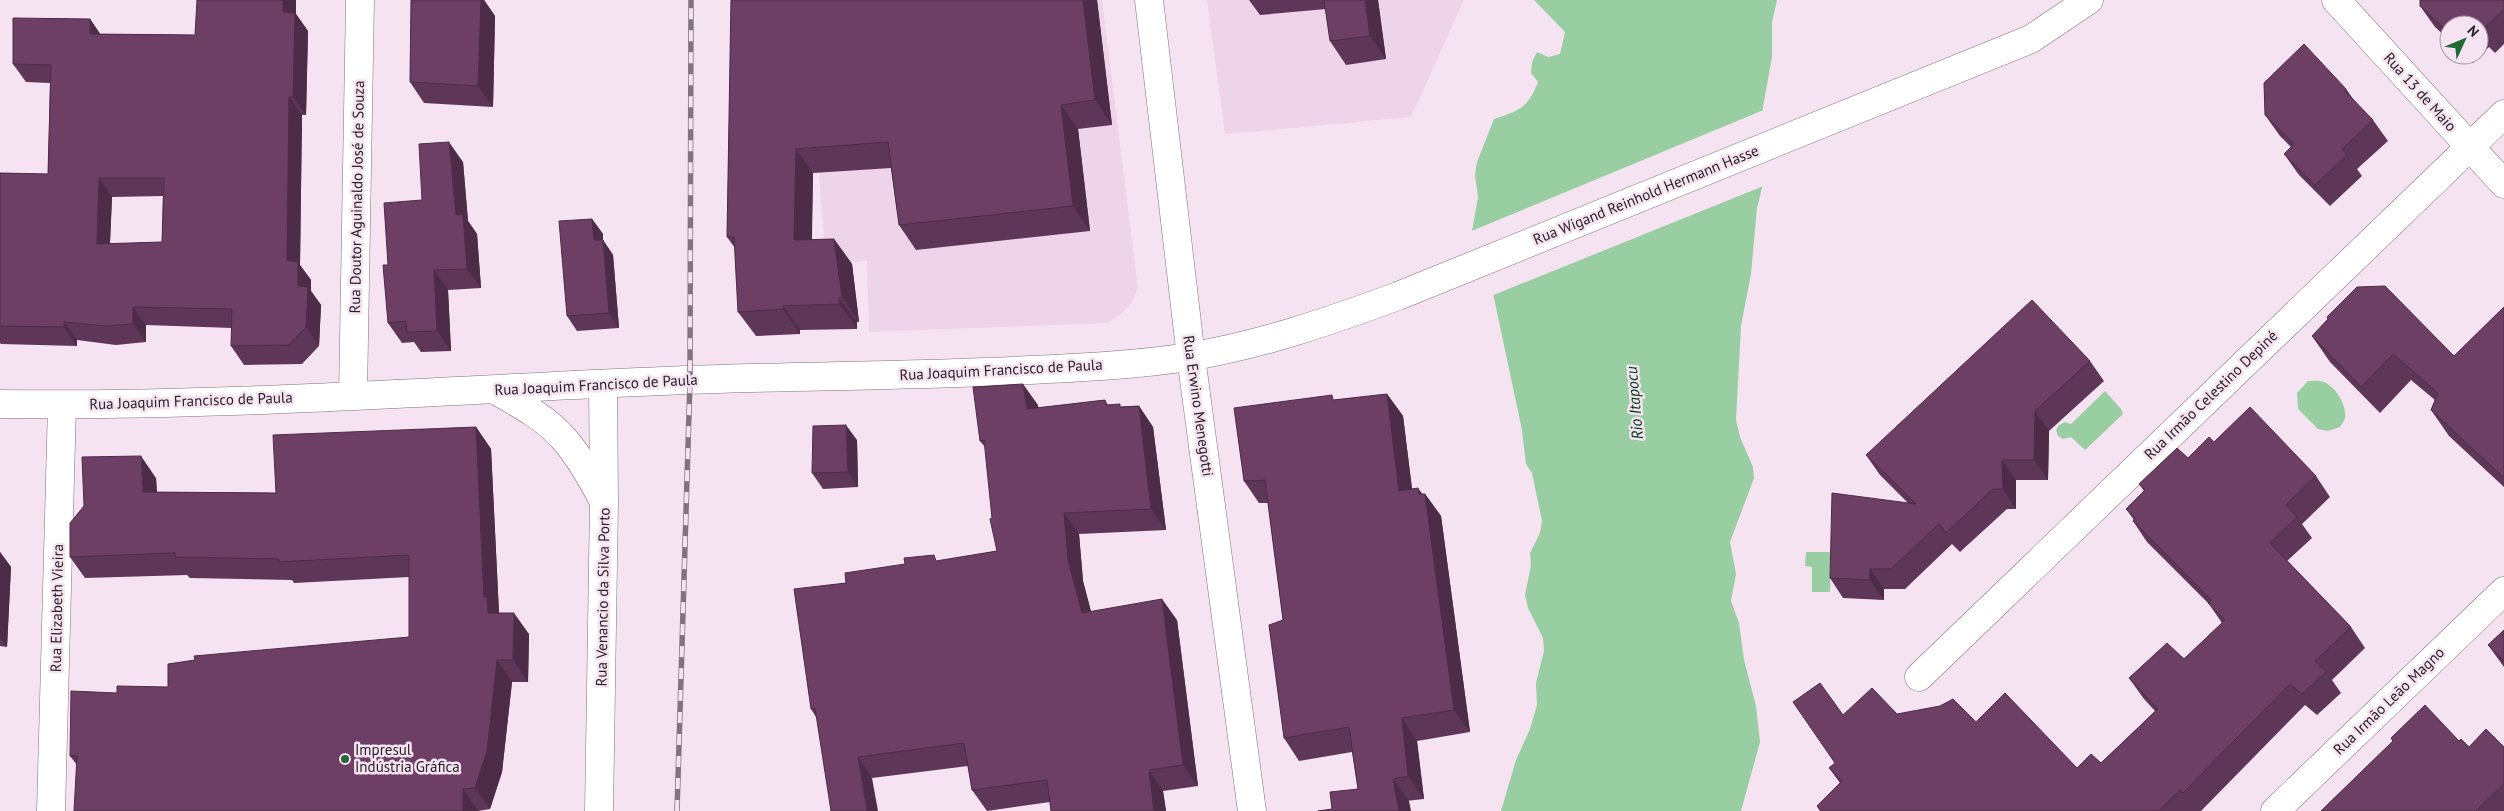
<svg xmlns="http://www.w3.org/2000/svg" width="2504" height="811" viewBox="0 0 2504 811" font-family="'PT Sans',sans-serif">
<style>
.built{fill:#edd4e8}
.water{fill:#99cea2}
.pier{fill:#f6e3f1}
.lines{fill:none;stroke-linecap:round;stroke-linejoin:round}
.minor-casing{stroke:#81707d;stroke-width:29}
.major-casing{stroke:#81707d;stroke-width:29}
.minor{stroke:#fff;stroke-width:28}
.major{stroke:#fff;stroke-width:28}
.rail-casing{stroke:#80757e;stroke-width:5.5}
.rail{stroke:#f6e3f1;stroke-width:4;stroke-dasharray:11;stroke-linecap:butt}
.wall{fill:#5e3657;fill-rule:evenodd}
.shaded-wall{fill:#4c2c47}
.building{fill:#6d3f65;stroke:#4c2c47;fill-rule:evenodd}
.poi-dot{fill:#216935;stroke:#f6e3f1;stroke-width:2}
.labels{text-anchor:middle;stroke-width:5;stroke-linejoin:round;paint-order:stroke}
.street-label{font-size:15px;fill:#282227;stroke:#f6e3f1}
.poi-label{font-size:15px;fill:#282227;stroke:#f6e3f1;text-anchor:start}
.water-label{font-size:16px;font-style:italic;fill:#004017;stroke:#f6e3f1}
</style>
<rect width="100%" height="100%" fill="#f6e3f1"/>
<g class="built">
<polygon points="748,0 1102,0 1138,288 1132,302 1121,314 1107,323 869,332 867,261 826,264 819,173 746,177"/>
<polygon points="1207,0 1464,0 1411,117 1225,134"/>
</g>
<g class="water">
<path d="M 1534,0 L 1777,0 L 1772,22 L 1772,57 L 1763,107 L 1763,184 L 1757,208 L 1751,274 L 1741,326 L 1736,420 L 1740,437 L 1753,467 L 1754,478 L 1730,542 L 1736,574 L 1731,601 L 1739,623 L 1744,660 L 1756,706 L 1760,742 L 1741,811 L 1501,811 L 1516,760 L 1530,729 L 1537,705 L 1536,683 L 1544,651 L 1543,638 L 1528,608 L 1525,595 L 1531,565 L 1530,553 L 1540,533 L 1542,521 L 1532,473 L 1526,464 L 1522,430 L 1491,284 L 1472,231 L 1478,197 L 1475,174 L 1477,162 L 1494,119 C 1519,111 1528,108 1538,82 L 1531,73 L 1532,62 L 1537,52 L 1548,57 L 1560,54 L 1565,32 Z"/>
<path d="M 2308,381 C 2314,381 2319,380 2324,382 C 2337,388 2347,406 2345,419 L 2340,427 L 2328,431 L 2318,429 L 2298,409 L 2297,393 Z"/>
<polygon points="2105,391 2121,409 2123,414 2085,450 2071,437 2063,439 2058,436 2056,430 2059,425 2065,422 2071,424"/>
<polygon points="1806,552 1831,552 1830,592 1812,592 1812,567 1805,566"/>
</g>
<polygon class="pier" points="1766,109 1768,153 1766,185 1491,296 1489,285 1482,276 1469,243 1469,232"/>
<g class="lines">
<defs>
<g id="minor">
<polyline points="1149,0 1191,357 1252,811"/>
<path d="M 495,390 C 518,403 546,418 564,439 C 580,457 592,479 603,500"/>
<polyline points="353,395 360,0"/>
<path d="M 0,404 C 229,407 458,389 686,380 C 795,376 903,376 1012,371 C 1070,368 1130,366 1188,357 C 1261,345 1330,321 1398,296 L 2031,39 L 2089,0"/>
<polyline points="1919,677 2504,114"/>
<polyline points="51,811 62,405"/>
<polyline points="599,811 604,502 603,384"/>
<polyline points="2275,811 2504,591"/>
</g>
<polyline id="major" points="2336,0 2504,184"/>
</defs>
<use href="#minor" class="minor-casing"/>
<use href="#major" class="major-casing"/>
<use href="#minor" class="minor"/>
<use href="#major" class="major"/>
<defs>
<polyline id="rail" points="677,811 690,380 691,0"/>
</defs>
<use href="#rail" class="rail-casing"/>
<use href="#rail" class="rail"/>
</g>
<g class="wall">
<polygon points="411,0 484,0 495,16 493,107 424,103 410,82"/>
<polygon points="731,0 1097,0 1112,125 1078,129 1090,231 916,250 899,225 891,168 813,173 812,240 834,239 852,264 859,322 857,322 857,329 800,330 800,334 756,336 738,312 735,248 727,237"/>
<polygon points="1249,0 1378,0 1386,59 1346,65 1330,41 1326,9 1260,15"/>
<polygon points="2504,0 2504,44 2495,53 2489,47 2473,63 2464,55 2479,55 2479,25 2449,25 2449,40 2435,27 2420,6"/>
<path d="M 296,14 L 308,31 L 306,115 L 302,115 L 300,265 L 311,280 L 311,291 L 321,305 L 319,346 L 302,364 L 244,365 L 231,346 L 232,328 L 146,325 L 146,342 L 116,345 L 77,340 L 77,346 L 1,344 L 0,343 L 0,173 L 48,174 L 50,83 L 26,82 L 13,64 L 90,19 L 100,34 L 195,35 ZM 163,196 L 162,242 L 110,244 L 112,197 Z"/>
<polygon points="2354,101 2373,120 2388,141 2357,169 2362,176 2330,206 2299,175 2284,154 2291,147 2280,136 2265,115"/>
<polygon points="463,162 468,221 477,234 481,288 448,290 451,351 421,352 414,342 402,343 388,323 388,265 422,200"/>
<polygon points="592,219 603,234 603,240 613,255 619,328 577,331 567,316"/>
<polygon points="2504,307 2504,487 2449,436 2431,410 2435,400 2411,380 2380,413 2330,362 2312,336 2454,356"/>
<polygon points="2090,361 2104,381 2049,431 2048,480 2016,480 2016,509 2007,509 1960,552 1952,544 1905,589 1884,589 1884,600 1843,598 1830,578 1908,503 1880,475 1866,455"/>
<polygon points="1387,394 1403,416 1412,489 1422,494 1425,494 1441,516 1470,732 1417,741 1424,799 1332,809 1358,789 1352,752 1299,761 1284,738 1283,620 1268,503 1259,503 1244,481 1336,400"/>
<polygon points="1105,400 1108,405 1122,407 1139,406 1153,427 1166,530 1079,534 1083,581 1091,612 1177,620 1198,786 1163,791 1166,811 1051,811 1050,802 987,811 972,790 968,766 872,778 816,717 811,709 846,583 938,561 997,551 985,447 980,441 1038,405 1038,408"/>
<polygon points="476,427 491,449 499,613 529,634 528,682 512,682 502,772 490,809 478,811 77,765 70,756 117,693 168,687 409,637 409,577 294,583 292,580 190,578 187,575 85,578 70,557 156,478 157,492 276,493"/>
<polygon points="857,440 858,487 823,489 812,473"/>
<polygon points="2214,442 2316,476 2330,497 2302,524 2312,538 2287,561 2351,627 2365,648 2332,680 2341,693 2317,715 2305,705 2201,811 1820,811 1817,806 1840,783 1829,768 1835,763 1843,715 1897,714 1976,722 2077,768 2101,763 2155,711 2144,699 2129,678 2184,659 2222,623 2209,604 2147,542 2133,521 2134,520 2126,509 2144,491 2139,484 2188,458"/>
<polygon points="0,552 11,567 7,647 0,646"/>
<polygon points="2504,630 2504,667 2488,645"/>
<polygon points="2391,738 2459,741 2469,747 2504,747 2504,811 2321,811 2393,741"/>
</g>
<g class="shaded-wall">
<polygon points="283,0 296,0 296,14 308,31 306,115 293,97 283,12"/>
<polygon points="481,0 484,0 495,16 493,107 478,86"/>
<polygon points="1083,0 1097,0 1112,125 1095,100"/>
<polygon points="1365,0 1378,0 1386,59 1370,36"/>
<polygon points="90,19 103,38 90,34"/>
<polygon points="2346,89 2361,110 2345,91"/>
<polygon points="289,97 302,115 300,265 311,280 311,291 321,305 319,346 306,327 298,286 287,260"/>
<polygon points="1061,105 1078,129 1090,231 1073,206"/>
<polygon points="449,142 463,162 468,221 477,234 481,288 467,269 456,215"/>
<polygon points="796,149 813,173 811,265 794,240"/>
<polygon points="99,178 112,197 109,263 97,244"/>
<polygon points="592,219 603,234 603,240 613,255 619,328 609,313 594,240"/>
<polygon points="834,239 852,264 859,322 842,297"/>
<polygon points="434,270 448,290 451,351 437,331"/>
<polygon points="839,298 857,322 857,329 840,304"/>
<polygon points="783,306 800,330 800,334 783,309"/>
<polygon points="133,307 146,325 146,342 133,324"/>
<polygon points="64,322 77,340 77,346 64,327"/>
<polygon points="1023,384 1038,405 1041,430 1027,409"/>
<polygon points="1387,394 1403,416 1415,513 1399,491"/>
<polygon points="1139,406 1153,427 1166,530 1151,509"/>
<polygon points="2035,411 2049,431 2048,480 2034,460"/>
<polygon points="846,425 857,440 858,487 848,472"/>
<polygon points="476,427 491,449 499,613 488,613 484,597"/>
<polygon points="141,456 156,478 158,514 143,492"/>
<polygon points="2002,460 2016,480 2016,509 2003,489"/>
<polygon points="1418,488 1426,499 1425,494 1441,516 1470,732 1454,710"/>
<polygon points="1064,513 1079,534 1083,581 1097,634 1082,613 1068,560"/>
<polygon points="0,552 11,567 7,647 0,637"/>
<polygon points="1870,569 1884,589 1884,600 1870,580"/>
<polygon points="1162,599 1177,620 1198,786 1183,765"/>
<polygon points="514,613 529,634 528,682 513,660"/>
<polygon points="497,660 512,682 502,772 490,809 475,788"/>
<polygon points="1402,718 1417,741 1424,799 1408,776"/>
<polygon points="858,757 872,778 878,811 867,811"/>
<polygon points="1149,770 1163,791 1166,811 1154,811"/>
<polygon points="1393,779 1409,801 1411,811 1399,811"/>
<polygon points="463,789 478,811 463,811"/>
</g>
<g class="building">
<path d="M 197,0 L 283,0 L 283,12 L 295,13 L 293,97 L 289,97 L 287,260 L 298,262 L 298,286 L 308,287 L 306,327 L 289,345 L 231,346 L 232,309 L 133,307 L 133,324 L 104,326 L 64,322 L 64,327 L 0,326 L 0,173 L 48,174 L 51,65 L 13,64 L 13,18 L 90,19 L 90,34 L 195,35 ZM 99,178 L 164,178 L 162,242 L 97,244 Z"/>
<polygon points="411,0 481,0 478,86 410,82"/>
<polygon points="731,0 1083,0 1095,100 1061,105 1073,206 899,225 888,142 796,149 794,240 834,239 842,297 839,298 840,304 783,306 783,309 738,312 734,237 727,237"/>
<polygon points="1324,0 1365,0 1370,36 1330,41"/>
<polygon points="2420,0 2504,0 2504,9 2480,32 2479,31 2479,25 2449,25 2449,33 2420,6"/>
<polygon points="2304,44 2346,89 2345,91 2373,120 2342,149 2347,155 2315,185 2284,154 2294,144 2265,115 2264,83"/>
<polygon points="449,142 456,215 463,214 467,269 434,270 437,331 407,332 406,321 388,323 383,265 388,265 384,203 422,200 419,144"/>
<polygon points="592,219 594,240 603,240 609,313 567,316 559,221"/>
<polygon points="2385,286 2454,356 2504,307 2504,478 2431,410 2438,393 2393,354 2361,387 2312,336 2328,319 2327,317 2357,287"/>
<polygon points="2032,300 2090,361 2035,411 2034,460 2002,460 2003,489 1993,489 1946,533 1939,524 1891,569 1870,569 1870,580 1830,578 1832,493 1916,504 1866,455"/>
<polygon points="1023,384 1027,409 1105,400 1106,405 1120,404 1120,407 1139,406 1151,509 1064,513 1068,560 1082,613 1162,599 1183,765 1149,770 1154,811 1051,811 1047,780 972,790 964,743 858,757 867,811 831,811 815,708 811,709 794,589 846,583 845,573 905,564 904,558 934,555 936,561 997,551 990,519 992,518 984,440 980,441 973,387"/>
<polygon points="1387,394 1399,491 1418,488 1419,494 1425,494 1454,710 1402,718 1408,776 1393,779 1399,811 1318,811 1332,809 1330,792 1358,789 1349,727 1284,738 1269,625 1283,620 1265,480 1244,481 1234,408 1332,395 1333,400"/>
<polygon points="2250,407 2316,476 2286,505 2297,517 2270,543 2351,627 2315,661 2326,672 2302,694 2290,684 2183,793 2180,790 2159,811 1821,811 1817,806 1842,781 1829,768 1835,763 1793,702 1820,683 1843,715 1872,688 1897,714 1940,706 1953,699 1976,722 2005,693 2077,768 2091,754 2101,763 2158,709 2129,678 2167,643 2184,659 2225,620 2208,603 2211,600 2133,521 2135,518 2126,509 2145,490 2139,484 2177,448 2188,458 2209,437 2214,442"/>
<polygon points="846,425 848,472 812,473 813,426"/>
<polygon points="476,427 484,597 487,597 488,613 514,613 513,660 497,660 487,751 475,788 463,789 463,811 74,811 77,756 70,756 71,691 117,693 117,686 168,687 168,664 195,660 194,656 409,637 409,555 279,562 279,559 175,557 175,553 70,557 70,523 84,506 82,457 141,456 143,492 276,493 273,435"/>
<polygon points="2504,630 2504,661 2488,645"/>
<polygon points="2425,705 2459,741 2461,739 2469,747 2486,729 2504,747 2504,784 2476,811 2321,811 2393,741 2391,738"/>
</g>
<circle class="poi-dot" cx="345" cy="759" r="5"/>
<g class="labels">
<g class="street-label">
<text transform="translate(2420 92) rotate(48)" y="5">Rua 13 de Maio</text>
<text transform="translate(1646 195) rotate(-22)" y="5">Rua Wigand Reinhold Hermann Hasse</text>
<text transform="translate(357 197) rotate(-89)" y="5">Rua Doutor Aguinaldo José de Souza</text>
<text transform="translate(1001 370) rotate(-3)" y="5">Rua Joaquim Francisco de Paula</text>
<text transform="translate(596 385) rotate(-3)" y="5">Rua Joaquim Francisco de Paula</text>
<text transform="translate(2211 395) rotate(-44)" y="5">Rua Irmão Celestino Depiné</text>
<text transform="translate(191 401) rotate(-2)" y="5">Rua Joaquim Francisco de Paula</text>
<text transform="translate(1198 406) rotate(82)" y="5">Rua Erwino Menegotti</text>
<text transform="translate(603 597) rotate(-89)" y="5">Rua Venancio da Silva Porto</text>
<text transform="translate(57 608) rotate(-89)" y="5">Rua Elizabeth Vieira</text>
<text transform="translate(2389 701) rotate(-44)" y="5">Rua Irmão Leão Magno</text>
</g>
<g class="poi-label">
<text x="355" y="755">Impresul<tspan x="355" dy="17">Indústria Gráfica</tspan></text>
</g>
<g class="water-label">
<text transform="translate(1634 403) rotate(-95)" y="6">Rio Itapocu</text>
</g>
</g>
<g transform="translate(2464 40) rotate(46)"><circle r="24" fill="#f6e3f1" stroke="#a496a0"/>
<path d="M0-4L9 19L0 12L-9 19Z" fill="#216935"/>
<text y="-8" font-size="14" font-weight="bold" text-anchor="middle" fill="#282227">N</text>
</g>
</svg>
